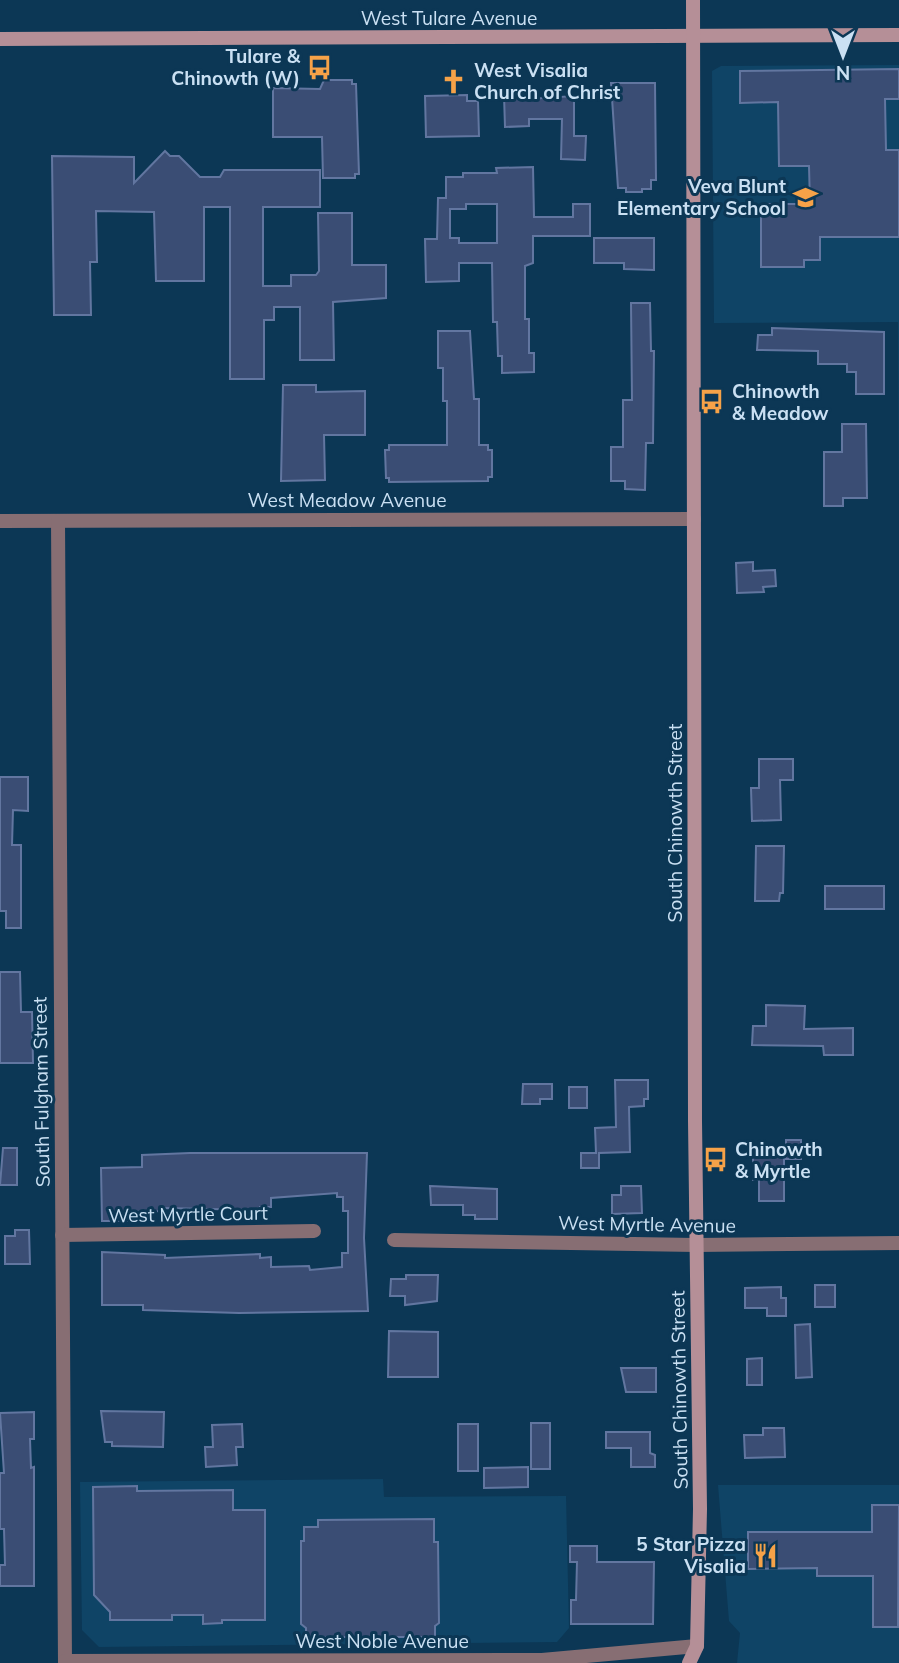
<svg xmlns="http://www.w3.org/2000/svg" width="899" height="1663" viewBox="0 0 899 1663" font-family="Mulish,sans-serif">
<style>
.built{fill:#0f4466}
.building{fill:#3a4d74;stroke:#6276a0;stroke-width:2;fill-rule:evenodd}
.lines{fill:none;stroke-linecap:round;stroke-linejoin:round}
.street{stroke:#876e73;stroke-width:14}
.secondary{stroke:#b58f97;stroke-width:14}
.labels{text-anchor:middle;stroke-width:6;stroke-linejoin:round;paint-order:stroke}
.street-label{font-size:19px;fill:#cae0f3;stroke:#0c3755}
.poi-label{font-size:19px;font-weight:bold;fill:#cae0f3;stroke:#0c3755;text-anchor:end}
</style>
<rect width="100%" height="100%" fill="#0c3755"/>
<g class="built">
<polygon points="899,65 899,505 898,322 714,323 712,71 721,66"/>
<polygon points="383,1479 384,1497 566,1496 569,1628 557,1642 99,1647 82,1630 80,1482"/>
<polygon points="718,1485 899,1485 899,1663 737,1663 740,1633 729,1621"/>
</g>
<g class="building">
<polygon points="899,69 899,99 885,99 886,150 899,150 899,237 820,237 820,260 804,260 804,267 761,267 761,204 810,204 809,166 779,166 778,102 740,103 740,71"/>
<polygon points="324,80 352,80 352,84 356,84 359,174 355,174 355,178 323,178 322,137 273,137 273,88 320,89"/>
<polygon points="611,83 655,83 656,180 651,180 651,189 642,189 642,192 626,192 626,188 618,188"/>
<polygon points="513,90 529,90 529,99 574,96 574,136 586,136 585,160 561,159 562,119 529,119 529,126 505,127 504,95 513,95"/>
<polygon points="467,95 467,101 478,101 479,136 426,137 425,96"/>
<polygon points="165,151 170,156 179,156 200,177 220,177 224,170 320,170 320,207 263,207 263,286 291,286 291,275 316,275 319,271 318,213 352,213 352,265 386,265 386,298 333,302 334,360 300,360 300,307 274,307 274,320 264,320 264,379 230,379 230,207 204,207 204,281 156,281 154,212 96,211 97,262 90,262 91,315 54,315 52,156 134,157 134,183"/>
<path d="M 533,167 L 534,217 L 573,217 L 573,204 L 590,204 L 590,236 L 533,236 L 533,263 L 525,266 L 525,319 L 529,319 L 529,353 L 534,353 L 534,372 L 502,373 L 502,356 L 498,356 L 497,322 L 493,322 L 492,263 L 459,263 L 459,281 L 426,282 L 425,239 L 437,239 L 438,198 L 446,198 L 446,177 L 463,177 L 463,173 L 497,173 L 496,168 ZM 466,204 L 497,204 L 497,243 L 459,243 L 459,238 L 450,238 L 450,209 L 466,209 Z"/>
<polygon points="594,238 654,238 654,270 624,269 624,263 594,263"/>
<polygon points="631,303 650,303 651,351 654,351 653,443 646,443 645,490 625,489 625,481 611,481 611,447 623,447 623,400 632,400"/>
<polygon points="772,328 884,332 884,394 856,394 856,372 847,372 847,364 818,364 818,351 757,350 758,335 772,335"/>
<polygon points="438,331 470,331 474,399 479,399 479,445 488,445 488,450 492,450 492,477 488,477 488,481 389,482 389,478 386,478 385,450 389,450 389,445 447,445 447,401 443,401 443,368 438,368"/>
<polygon points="283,385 316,385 316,392 365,391 365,435 324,435 325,480 281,481"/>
<polygon points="842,424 866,424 867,498 843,498 843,506 824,506 824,452 842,452"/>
<polygon points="753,562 753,571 775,570 776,586 763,587 764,592 737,593 736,563"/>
<polygon points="759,759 793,759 793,780 780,780 781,820 752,821 751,788 759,788"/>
<polygon points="0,777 28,777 28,811 13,810 12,845 21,845 21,928 6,928 6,911 0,911"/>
<polygon points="756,846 784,846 783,893 780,893 779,901 755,901"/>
<rect x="825" y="886" width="59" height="23"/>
<polygon points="0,972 20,972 21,1012 32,1012 33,1063 0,1063"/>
<polygon points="766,1005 805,1006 804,1029 853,1028 853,1055 824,1055 823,1046 752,1045 753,1026 766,1026"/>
<polygon points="615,1080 648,1080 648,1099 644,1099 644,1106 629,1107 630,1152 599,1153 599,1168 581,1168 581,1153 596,1153 595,1128 616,1127"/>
<polygon points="523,1084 552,1084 552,1099 540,1099 540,1104 522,1104"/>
<rect x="569" y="1087" width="18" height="21"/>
<rect x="786" y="1140" width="15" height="19"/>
<polygon points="3,1148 17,1148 17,1185 0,1185"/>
<polygon points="190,1153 367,1153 364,1238 368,1311 239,1313 143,1310 143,1305 102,1305 102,1252 165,1255 165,1258 260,1254 260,1258 271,1257 271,1267 309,1266 310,1270 342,1267 342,1253 348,1253 348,1211 343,1211 343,1197 337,1197 337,1193 271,1198 271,1207 260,1207 260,1210 164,1208 164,1211 128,1212 128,1221 102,1221 101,1168 142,1167 142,1155"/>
<polygon points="753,1157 784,1157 784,1201 759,1201 759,1180 753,1180"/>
<polygon points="430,1186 497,1189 497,1219 475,1219 475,1215 463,1215 463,1205 431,1205"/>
<polygon points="621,1186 641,1186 642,1213 612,1214 612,1195 621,1195"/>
<polygon points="15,1230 29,1230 30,1264 5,1264 5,1236 15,1236"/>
<polygon points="406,1275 438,1275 437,1301 405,1305 405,1296 390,1296 391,1279 406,1279"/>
<rect x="815" y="1285" width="20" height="22"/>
<polygon points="781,1287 781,1298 786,1298 786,1316 767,1316 767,1308 745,1308 745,1288"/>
<polygon points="810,1324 812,1377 796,1378 795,1325"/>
<polygon points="389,1331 438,1332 438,1377 388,1377"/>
<polygon points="762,1358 762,1385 747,1385 747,1359"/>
<polygon points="621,1368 656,1368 656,1392 626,1392"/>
<polygon points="101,1411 164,1412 163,1447 112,1446 112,1442 105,1442"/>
<polygon points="34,1412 34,1439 30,1439 31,1468 34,1467 34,1586 0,1586 0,1565 5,1565 4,1529 0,1529 0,1473 4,1473 0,1413"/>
<rect x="531" y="1423" width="19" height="46"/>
<polygon points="242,1424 243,1447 236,1447 237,1465 206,1467 205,1447 213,1447 212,1425"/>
<rect x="458" y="1424" width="20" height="47"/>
<polygon points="763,1428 784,1428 785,1457 745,1458 744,1435 763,1435"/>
<polygon points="606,1432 650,1432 650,1453 655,1455 655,1467 631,1467 631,1448 606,1448"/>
<polygon points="528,1467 528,1487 484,1488 484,1468"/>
<polygon points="137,1486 137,1491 233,1490 233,1510 265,1510 265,1620 222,1620 222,1623 203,1624 203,1615 172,1615 172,1620 110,1620 110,1612 94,1595 93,1487"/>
<polygon points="872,1505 899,1505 898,1627 873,1627 873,1576 817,1576 817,1568 748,1569 748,1532 872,1532"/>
<polygon points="434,1519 434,1542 438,1542 439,1623 435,1626 435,1637 306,1637 306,1628 301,1624 301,1541 304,1541 304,1527 318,1527 318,1520"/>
<polygon points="570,1546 597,1546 597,1562 654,1562 653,1624 571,1624 571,1600 576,1600 577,1562 570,1562"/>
</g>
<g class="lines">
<g class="street">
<polyline points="0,521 694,519"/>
<polyline points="58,521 65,1663"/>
<polyline points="62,1235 314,1231"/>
<polyline points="394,1240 696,1245 899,1243"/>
<polyline points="65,1661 542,1660 697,1646"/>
</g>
<g class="secondary">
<polyline points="0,39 899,35"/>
<polyline points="689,1663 697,1646 700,1509 695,1121 693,0"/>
</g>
</g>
<defs>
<symbol id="bus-bare" viewBox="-9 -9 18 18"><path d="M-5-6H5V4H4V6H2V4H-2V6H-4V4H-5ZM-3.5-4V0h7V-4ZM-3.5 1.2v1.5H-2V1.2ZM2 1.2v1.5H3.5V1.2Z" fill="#f6a248" stroke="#0c3755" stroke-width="2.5" paint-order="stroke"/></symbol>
<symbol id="church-bare" viewBox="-9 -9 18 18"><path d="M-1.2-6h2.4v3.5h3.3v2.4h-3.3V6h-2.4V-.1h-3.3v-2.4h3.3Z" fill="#f6a248" stroke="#0c3755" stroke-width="2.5" paint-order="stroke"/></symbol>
<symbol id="school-bare" viewBox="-9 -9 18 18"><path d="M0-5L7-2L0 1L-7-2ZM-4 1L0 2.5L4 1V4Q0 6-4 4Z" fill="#f6a248" stroke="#0c3755" stroke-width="2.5" paint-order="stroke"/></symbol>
<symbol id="restaurant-bare" viewBox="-9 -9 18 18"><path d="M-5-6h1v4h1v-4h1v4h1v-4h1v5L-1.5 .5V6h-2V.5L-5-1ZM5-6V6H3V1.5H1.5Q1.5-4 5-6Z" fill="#f6a248" stroke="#0c3755" stroke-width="2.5" paint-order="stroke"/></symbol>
</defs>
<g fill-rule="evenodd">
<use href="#bus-bare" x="302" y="50" width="35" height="35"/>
<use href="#church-bare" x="436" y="64" width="35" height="35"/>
<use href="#school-bare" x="788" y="180" width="35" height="35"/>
<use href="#bus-bare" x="694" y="384" width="35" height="35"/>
<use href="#bus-bare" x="698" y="1142" width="35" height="35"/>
<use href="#restaurant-bare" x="748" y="1538" width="35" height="35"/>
</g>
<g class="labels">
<g class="street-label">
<text x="449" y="25">West Tulare Avenue</text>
<text x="347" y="507">West Meadow Avenue</text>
<text transform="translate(675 823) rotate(-90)" y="7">South Chinowth Street</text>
<text transform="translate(41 1092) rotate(-91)" y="7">South Fulgham Street</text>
<text transform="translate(188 1214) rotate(-1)" y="7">West Myrtle Court</text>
<text transform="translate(647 1224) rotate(1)" y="7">West Myrtle Avenue</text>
<text transform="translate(679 1390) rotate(-91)" y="7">South Chinowth Street</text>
<text x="382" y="1648">West Noble Avenue</text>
</g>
<g class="poi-label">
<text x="300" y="63">Tulare &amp;<tspan x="300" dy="22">Chinowth (W)</tspan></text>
<text x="474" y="77" text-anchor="start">West Visalia<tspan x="474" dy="22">Church of Christ</tspan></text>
<text x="786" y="193">Veva Blunt<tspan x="786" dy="22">Elementary School</tspan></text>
<text x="732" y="398" text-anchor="start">Chinowth<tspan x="732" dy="22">&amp; Meadow</tspan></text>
<text x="735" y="1156" text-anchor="start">Chinowth<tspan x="735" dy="22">&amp; Myrtle</tspan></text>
<text x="746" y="1551">5 Star Pizza<tspan x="746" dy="22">Visalia</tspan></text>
</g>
</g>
<g transform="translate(843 56) rotate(180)" stroke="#0c3755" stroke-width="5" paint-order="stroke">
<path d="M0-5L12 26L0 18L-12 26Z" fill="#cae0f3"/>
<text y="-10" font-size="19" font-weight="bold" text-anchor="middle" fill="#cae0f3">N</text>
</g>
</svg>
